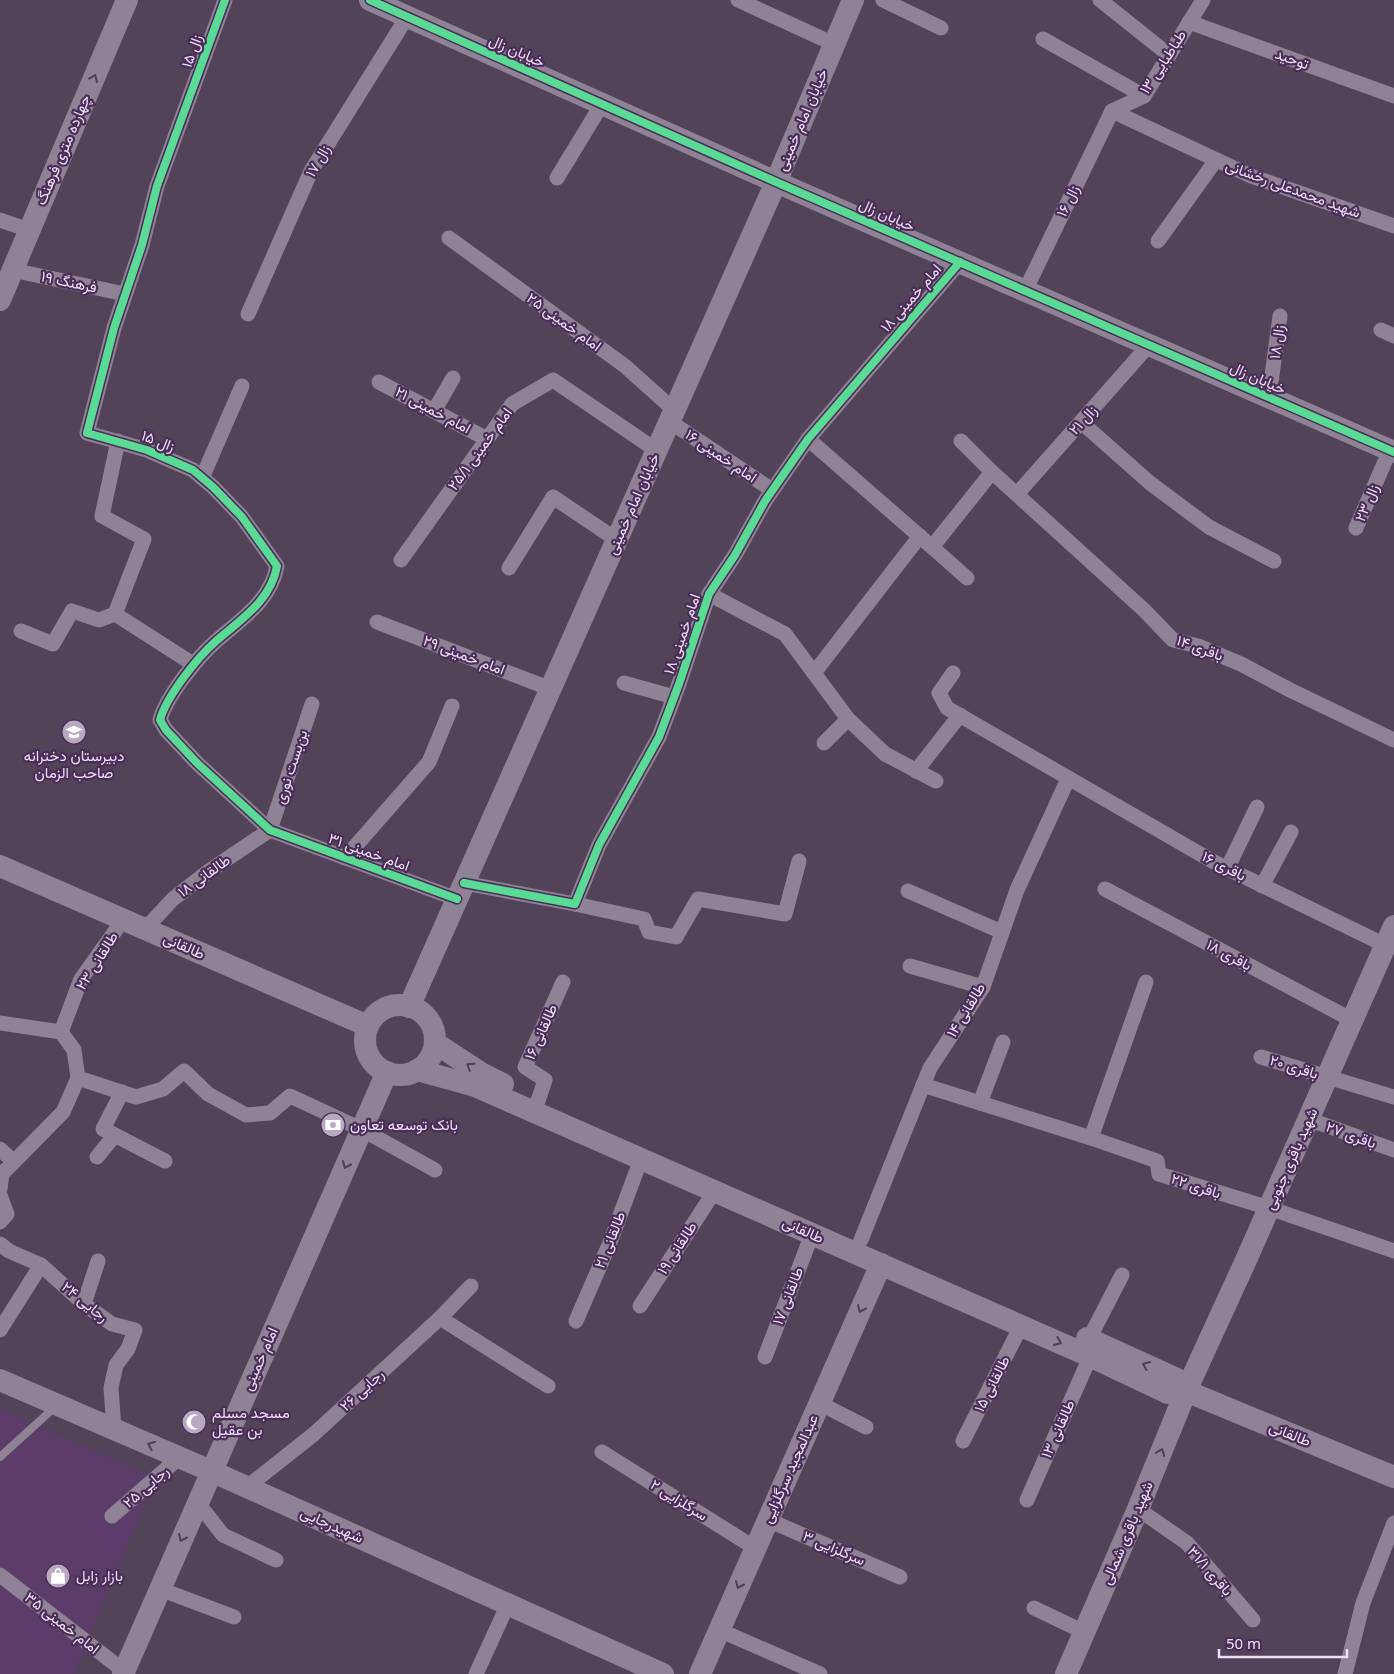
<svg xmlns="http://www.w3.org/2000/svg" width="1394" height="1674" viewBox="0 0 1394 1674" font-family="'Noto Sans',Vazirmatn,sans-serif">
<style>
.built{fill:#5c3d6a}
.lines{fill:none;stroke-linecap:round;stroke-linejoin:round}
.lane{stroke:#8e8294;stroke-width:8}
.street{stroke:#8e8294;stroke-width:15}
.secondary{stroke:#8e8294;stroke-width:22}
.cycleway-casing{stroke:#4a2e57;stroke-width:11}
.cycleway{stroke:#5adb95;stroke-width:8}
.oneway{stroke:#543b60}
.labels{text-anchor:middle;stroke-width:4.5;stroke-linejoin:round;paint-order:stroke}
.street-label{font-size:15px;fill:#efdef8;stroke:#4a2e57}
.poi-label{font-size:15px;fill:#efdef8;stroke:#4a2e57;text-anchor:start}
</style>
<rect width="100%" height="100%" fill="#524359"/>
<polygon class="built" points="0,1409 156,1478 74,1674 0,1674"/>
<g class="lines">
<polyline class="lane" points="0,1457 56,1406"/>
<g class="street">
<path d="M 225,0 L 157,186 L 142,245 L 114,328 L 87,433 L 147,450 L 193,470 L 213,487 L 242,517 L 277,566 C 271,601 240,620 215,642 C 197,658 166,697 160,720 L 166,730 L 197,763 L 270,830 L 457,899"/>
<polyline points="738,0 834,44"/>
<polyline points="883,0 941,28"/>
<polyline points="1100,0 1169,55"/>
<polyline points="1189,22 1394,96"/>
<polyline points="1043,39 1144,96"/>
<polyline points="1112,111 1251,176 1394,226"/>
<polyline points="1112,111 1144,96 1203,0"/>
<polyline points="557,178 602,104"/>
<polyline points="0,220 29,230"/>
<polyline points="449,238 625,366 674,410"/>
<polyline points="1158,241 1216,160"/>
<polyline points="12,270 125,294"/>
<polyline points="1025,291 1112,111"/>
<polyline points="248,314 311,171 407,17"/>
<polyline points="1381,330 1394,336"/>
<polyline points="379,382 487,439"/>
<polyline points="1269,397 1280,316"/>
<polyline points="434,411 453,378"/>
<polyline points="669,421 772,490"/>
<polyline points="1081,422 1150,483 1209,527 1274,561"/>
<polyline points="808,439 932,547 992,472"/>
<polyline points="118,441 102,516 144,539 115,614 193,664"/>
<polyline points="961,441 992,472 1144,610 1173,640 1198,646 1241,664 1290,690 1394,740"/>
<polyline points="202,478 242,386"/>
<polyline points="1017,494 1149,345"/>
<polyline points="1356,528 1390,450"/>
<polyline points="932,547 967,578"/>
<polyline points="401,560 512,404 553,380 656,450"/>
<polyline points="509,568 553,497 617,540"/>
<polyline points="709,594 785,634 848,719 885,754 936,781"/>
<polyline points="377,622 551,689"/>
<polyline points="21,631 53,644 72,611 99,620 115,614"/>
<polyline points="814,673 920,536"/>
<polyline points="953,673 939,693 947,708 1214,862 1385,945"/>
<polyline points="624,683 674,697"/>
<polyline points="824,743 848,719"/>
<polyline points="916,771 960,715"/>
<polyline points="270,830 312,704"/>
<polyline points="345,858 429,762 452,706"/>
<polyline points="1227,869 1257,807"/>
<polyline points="464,883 575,904 599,845 659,737 679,684 709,594 735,555 765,501 808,439 960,262"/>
<polyline points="1262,886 1291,832"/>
<polyline points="1105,889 1352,1020"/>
<polyline points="908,891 1002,932"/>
<polyline points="575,904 644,919 649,932 676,937 698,899 785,914 799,861"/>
<polyline points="145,929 173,899 209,871 270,830"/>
<polyline points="910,966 983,987"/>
<polyline points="0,1023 61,1032 74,1050 78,1078 63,1112 2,1174 0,1189"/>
<polyline points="61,1032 81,979 123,920"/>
<polyline points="1261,1057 1394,1097"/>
<polyline points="78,1078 136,1097 163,1089 184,1071 208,1094 246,1115 270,1113 290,1096 361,1129 435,1170"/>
<polyline points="923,1085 1091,1138 1157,1161 1159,1174 1269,1208 1394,1251"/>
<polyline points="122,1092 103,1129 165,1161"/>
<polyline points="538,1101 545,1080 525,1067 563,982"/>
<polyline points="980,1103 1003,1042"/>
<polyline points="1308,1119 1394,1150"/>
<polyline points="1091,1138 1146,982"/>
<polyline points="0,1149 14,1162"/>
<polyline points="97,1157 115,1135"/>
<polyline points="0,1195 7,1214 0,1222"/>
<polyline points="861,1240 930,1068 983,987 1017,890 1068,779"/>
<polyline points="0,1244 9,1251 41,1265 84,1304 112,1324 135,1330 128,1349 116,1365 111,1388 114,1429"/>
<polyline points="84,1304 98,1261"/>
<polyline points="640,1306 714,1192"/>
<polyline points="440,1318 548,1386"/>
<polyline points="576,1321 609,1245 641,1159"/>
<polyline points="0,1330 41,1265"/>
<polyline points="1089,1339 1122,1275"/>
<polyline points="765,1357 812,1234"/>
<polyline points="819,1403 866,1427"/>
<polyline points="963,1441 1021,1326"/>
<polyline points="602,1452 755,1548"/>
<polyline points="247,1487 314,1434 440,1318 471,1286"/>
<polyline points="1027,1500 1090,1357"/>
<polyline points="198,1503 223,1535 276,1560"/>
<polyline points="1138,1509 1187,1543 1253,1620"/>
<polyline points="112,1516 180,1457"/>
<polyline points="768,1520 900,1577"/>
<polyline points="0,1575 124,1671"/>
<polyline points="160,1589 234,1617"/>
<polyline points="1034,1608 1084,1632"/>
<polyline points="719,1630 820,1674"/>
<polyline points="476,1674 508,1604"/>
<polyline points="1345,1674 1363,1603 1394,1523"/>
</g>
<g class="secondary">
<polyline points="370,0 776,182 1394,452"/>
<polyline points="0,300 127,0"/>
<polyline points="0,866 368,1026"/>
<circle cx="400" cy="1040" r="35"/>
<polyline points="409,1007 776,182 853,0"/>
<polyline points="435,1043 481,1073 503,1084"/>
<polyline points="417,1070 475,1086 1094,1358 1168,1393 1186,1391 1394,1477"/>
<polyline points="1087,1338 1177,1379 1186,1391"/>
<polyline points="0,1380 211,1471 663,1674"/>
<polyline points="123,1674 387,1072"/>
<polyline points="700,1674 881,1264"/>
<polyline points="1066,1674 1138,1509 1186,1391 1246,1260 1394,926"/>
</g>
<defs>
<g id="cycleway">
<path d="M 225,0 L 157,186 L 142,245 L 114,328 L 87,433 L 147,450 L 193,470 L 213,487 L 242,517 L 277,566 C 271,601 240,620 215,642 C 197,658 166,697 160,720 L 166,730 L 197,763 L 270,830 L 457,899"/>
<polyline points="370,0 776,182 1394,452"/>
<polyline points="464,883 575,904 599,845 659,737 679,684 709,594 735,555 765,501 808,439 960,262"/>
</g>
</defs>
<use href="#cycleway" class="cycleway-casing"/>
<use href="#cycleway" class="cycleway"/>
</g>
<defs><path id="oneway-chevron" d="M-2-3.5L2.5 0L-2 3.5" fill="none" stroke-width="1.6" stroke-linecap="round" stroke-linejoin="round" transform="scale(1.25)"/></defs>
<g class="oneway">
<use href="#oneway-chevron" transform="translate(94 78) rotate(-67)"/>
<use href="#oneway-chevron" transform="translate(470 1066) rotate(-147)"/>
<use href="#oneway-chevron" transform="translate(346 1165) rotate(114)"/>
<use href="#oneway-chevron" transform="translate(861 1309) rotate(114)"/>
<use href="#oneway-chevron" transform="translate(1058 1342) rotate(24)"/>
<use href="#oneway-chevron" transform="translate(1146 1365) rotate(-155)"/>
<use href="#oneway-chevron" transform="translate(151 1445) rotate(-157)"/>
<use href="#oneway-chevron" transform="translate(1161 1452) rotate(-68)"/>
<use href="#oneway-chevron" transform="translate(182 1538) rotate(114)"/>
<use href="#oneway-chevron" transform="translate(739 1585) rotate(114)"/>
</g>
<defs>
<symbol id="school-disc" viewBox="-11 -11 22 22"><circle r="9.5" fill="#b8a8c0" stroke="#4a2e57"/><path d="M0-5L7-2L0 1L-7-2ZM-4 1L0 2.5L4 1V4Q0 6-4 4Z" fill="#fff"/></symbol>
<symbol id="bank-disc" viewBox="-11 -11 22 22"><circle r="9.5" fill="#b8a8c0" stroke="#4a2e57"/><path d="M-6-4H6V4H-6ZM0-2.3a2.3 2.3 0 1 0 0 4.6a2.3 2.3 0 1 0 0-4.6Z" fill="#fff"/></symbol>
<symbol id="mosque-disc" viewBox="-11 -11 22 22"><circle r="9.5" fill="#b8a8c0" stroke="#4a2e57"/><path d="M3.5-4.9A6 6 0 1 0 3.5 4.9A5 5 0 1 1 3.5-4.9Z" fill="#fff"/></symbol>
<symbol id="shop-disc" viewBox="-11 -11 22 22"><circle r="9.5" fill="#b8a8c0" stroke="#4a2e57"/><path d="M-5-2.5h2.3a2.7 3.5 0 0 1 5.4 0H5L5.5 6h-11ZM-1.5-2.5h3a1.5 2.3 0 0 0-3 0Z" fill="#fff"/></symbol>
</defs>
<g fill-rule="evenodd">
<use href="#school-disc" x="60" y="718" width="28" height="28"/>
<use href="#bank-disc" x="319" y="1111" width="28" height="28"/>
<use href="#mosque-disc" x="180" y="1408" width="28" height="28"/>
<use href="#shop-disc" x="44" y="1562" width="28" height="28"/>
</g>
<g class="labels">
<g class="street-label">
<text transform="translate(192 51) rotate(-70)" y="5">زال ۱۵</text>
<text transform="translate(517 51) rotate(24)" y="5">خیابان زال</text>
<text transform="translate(1292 59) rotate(20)" y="5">توحید</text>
<text transform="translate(1163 62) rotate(-57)" y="5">طباطبایی ۱۳</text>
<text transform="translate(802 120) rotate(-67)" y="5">خیابان امام خمینی</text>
<text transform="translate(63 150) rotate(-67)" y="5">چهارده متری فرهنگ</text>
<text transform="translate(318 161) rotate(-60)" y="5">زال ۱۷</text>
<text transform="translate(1293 189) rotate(20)" y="5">شهید محمدعلی رخشانی</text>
<text transform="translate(1068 201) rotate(-64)" y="5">زال ۱۶</text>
<text transform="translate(887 215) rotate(24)" y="5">خیابان زال</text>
<text transform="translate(69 282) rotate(12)" y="5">فرهنگ ۱۹</text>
<text transform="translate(911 298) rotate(-49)" y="5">امام خمینی ۱۸</text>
<text transform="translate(564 322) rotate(36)" y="5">امام خمینی ۲۵</text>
<text transform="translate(1277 342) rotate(-82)" y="5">زال ۱۸</text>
<text transform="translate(1258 378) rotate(24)" y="5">خیابان زال</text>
<text transform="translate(433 410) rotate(28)" y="5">امام خمینی ۲۱</text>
<text transform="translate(1083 420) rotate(-48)" y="5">زال ۲۱</text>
<text transform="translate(158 441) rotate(21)" y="5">زال ۱۵</text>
<text transform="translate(480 449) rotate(-54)" y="5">امام خمینی ۲۵/۱</text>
<text transform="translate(721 456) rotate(34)" y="5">امام خمینی ۱۶</text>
<text transform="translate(1367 503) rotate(-67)" y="5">زال ۲۳</text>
<text transform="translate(633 504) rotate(-66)" y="5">خیابان امام خمینی</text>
<text transform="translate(682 634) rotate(-71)" y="5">امام خمینی ۱۸</text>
<text transform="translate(1200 648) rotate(20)" y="5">باقری ۱۴</text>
<text transform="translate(464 655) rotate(21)" y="5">امام خمینی ۲۹</text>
<text transform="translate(291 767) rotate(-72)" y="5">بن‌بست نوری</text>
<text transform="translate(369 852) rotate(20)" y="5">امام خمینی ۳۱</text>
<text transform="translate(1224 866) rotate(27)" y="5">باقری ۱۶</text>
<text transform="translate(204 876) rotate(-36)" y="5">طالقانی ۱۸</text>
<text transform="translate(184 946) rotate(24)" y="5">طالقانی</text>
<text transform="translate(1229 955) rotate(28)" y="5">باقری ۱۸</text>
<text transform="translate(97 961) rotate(-58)" y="5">طالقانی ۲۳</text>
<text transform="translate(966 1010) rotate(-59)" y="5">طالقانی ۱۴</text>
<text transform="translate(541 1032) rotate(-66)" y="5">طالقانی ۱۶</text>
<text transform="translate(1294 1067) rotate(17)" y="5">باقری ۲۰</text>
<text transform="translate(1351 1135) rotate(20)" y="5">باقری ۲۷</text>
<text transform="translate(1291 1159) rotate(-66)" y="5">شهید باقری جنوبی</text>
<text transform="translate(1196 1186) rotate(18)" y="5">باقری ۲۲</text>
<text transform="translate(803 1230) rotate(24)" y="5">طالقانی</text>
<text transform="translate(610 1240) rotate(-68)" y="5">طالقانی ۲۱</text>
<text transform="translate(677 1248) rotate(-57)" y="5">طالقانی ۱۹</text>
<text transform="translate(788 1296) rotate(-69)" y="5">طالقانی ۱۷</text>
<text transform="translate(85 1302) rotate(39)" y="5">رجایی ۲۴</text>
<text transform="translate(260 1359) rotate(-66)" y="5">امام خمینی</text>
<text transform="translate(992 1384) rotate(-63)" y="5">طالقانی ۱۵</text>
<text transform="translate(362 1390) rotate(-43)" y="5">رجایی ۲۶</text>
<text transform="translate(1058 1429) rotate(-66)" y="5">طالقانی ۱۳</text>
<text transform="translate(1290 1434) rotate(22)" y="5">طالقانی</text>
<text transform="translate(790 1469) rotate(-66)" y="5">عبدالمجید سرگلزایی</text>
<text transform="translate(146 1487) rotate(-41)" y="5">رجایی ۲۵</text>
<text transform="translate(679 1500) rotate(32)" y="5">سرگلزایی ۲</text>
<text transform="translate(332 1525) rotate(24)" y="5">شهیدرجایی</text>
<text transform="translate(1127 1533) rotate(-67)" y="5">شهید باقری شمالی</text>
<text transform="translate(834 1548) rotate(23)" y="5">سرگلزایی ۳</text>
<text transform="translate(1210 1571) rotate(49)" y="5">باقری ۳۱/۱</text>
<text transform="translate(62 1623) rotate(38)" y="5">امام خمینی ۳۵</text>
</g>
<g class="poi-label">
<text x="74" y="761" text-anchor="middle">دبیرستان دخترانه<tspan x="74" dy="17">صاحب الزمان</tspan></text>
<text x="350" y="1130">بانک توسعه تعاون</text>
<text x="212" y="1418">مسجد مسلم<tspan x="212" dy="17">بن عقیل</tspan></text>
<text x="76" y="1581">بازار زابل</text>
</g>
</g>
<path d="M1219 1649v8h128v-8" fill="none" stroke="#efdef8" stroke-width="2.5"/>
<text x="1226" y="1649" font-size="15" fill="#efdef8" stroke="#4a2e57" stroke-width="4" paint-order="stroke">50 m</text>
</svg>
